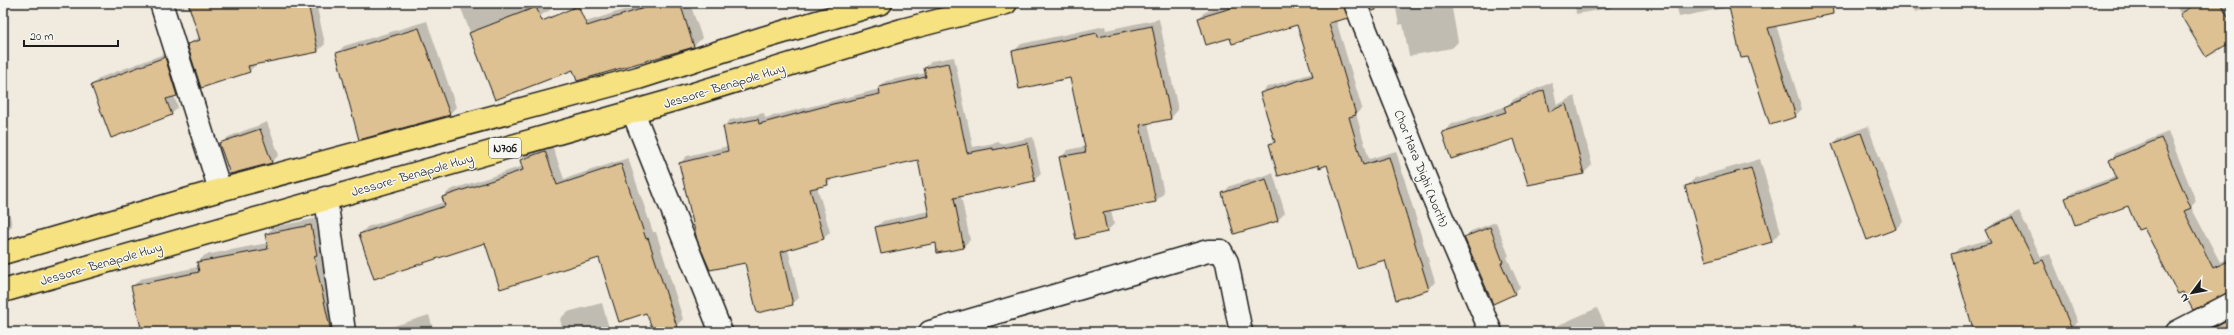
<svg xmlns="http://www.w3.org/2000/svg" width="2234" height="335" viewBox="0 0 2234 335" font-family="'Indie Flower',sans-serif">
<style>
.shadow{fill:#0003}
.building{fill:#ddc192;stroke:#1c1c1c}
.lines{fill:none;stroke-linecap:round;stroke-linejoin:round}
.street-casing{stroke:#1c1c1c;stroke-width:25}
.highway-casing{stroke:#1c1c1c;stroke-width:25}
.street{stroke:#f6f6f2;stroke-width:22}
.highway{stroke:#f7e281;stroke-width:22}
.labels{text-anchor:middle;stroke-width:3;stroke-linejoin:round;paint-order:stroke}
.shield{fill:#f6f6f2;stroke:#5d5d5c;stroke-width:1}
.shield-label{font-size:12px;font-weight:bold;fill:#1c1c1c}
.street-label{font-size:13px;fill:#1c1c1c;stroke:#f6f6f2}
</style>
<rect width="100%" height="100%" fill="#f1ebdf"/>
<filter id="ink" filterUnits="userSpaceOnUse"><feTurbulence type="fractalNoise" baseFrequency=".025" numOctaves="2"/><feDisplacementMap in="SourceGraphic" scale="8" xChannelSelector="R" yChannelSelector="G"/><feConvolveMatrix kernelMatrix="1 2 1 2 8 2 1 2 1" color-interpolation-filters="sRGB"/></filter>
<g filter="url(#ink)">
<g class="shadow">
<polygon points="189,3 316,3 325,44 318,51 257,64 249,71 188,45 200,36"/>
<polygon points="459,3 562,3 478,53"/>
<polygon points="645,3 690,3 702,38 694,46 577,80 574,68 489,53"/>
<polygon points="1235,3 1351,3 1353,11 1347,17 1336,20 1362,108 1356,114 1369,159 1396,151 1435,282 1429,289 1397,298 1386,259 1328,164 1319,163 1270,144 1275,139 1261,93 1267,87 1313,73 1298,23 1231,36 1199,18 1205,12"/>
<polygon points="1369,3 1394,3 1372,10"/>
<polygon points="1395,3 1451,3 1458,42 1452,48 1409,56 1403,24 1399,25"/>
<polygon points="1575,3 1615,3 1611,8 1576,14"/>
<polygon points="1676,3 1825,3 1776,25 1802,109 1795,116 1749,55 1730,7 1679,17"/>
<polygon points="1912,3 1950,3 1915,12"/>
<polygon points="2174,3 2192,3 2193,5 2196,3 2230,3 2231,41 2207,56"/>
<polygon points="1159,19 1178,110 1171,118 1148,123 1164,193 1156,201 1111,210 1114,224 1107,231 1060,158 1068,150 1086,146 1071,77 1013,52 1021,44 1105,26 1106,30"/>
<polygon points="427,21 456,107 449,115 337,53 344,46"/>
<polygon points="172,51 184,88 174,96 178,107 171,115 92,86 99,78"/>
<polygon points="954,57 973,147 999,142 1000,144 1033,137 1041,174 1034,180 961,196 970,240 963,247 876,227 883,221 929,211 918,159 834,178 827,184 817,186 830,232 824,238 788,249 799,298 792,304 746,262 680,163 687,156 728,146 724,126 730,120 764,113 765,118 880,89 880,87 886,81 926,73 925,68 931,61"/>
<polygon points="1552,82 1557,105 1575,96 1592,165 1584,173 1528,183 1515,137 1443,133 1452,124 1507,106 1514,99"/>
<polygon points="267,122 279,155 272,162 231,173 221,144 228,137"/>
<polygon points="2231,124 2231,138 2226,129"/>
<polygon points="1868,126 1903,221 1896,229 1833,144 1840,137"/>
<polygon points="2168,132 2196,201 2191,207 2220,262 2231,257 2231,291 2145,227 2129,205 2066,198 2073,192 2116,176 2110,160 2116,153"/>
<polygon points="552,145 564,179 628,158 653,232 656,232 683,319 676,326 655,332 647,312 600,257 486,242 360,234 367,227 444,202 443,197 450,190 523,166 521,160 528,153"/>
<polygon points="1760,159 1781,232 1772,241 1707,259 1686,187 1695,178"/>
<polygon points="1273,173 1285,213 1278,220 1235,233 1223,193 1230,186"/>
<polygon points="3,179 12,226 3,233"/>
<polygon points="2019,211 2041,257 2050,254 2078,322 2071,328 2062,332 1975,332 1952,255 1959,248 1990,239 1986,230 1993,224"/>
<polygon points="318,218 324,247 322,249 340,332 143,332 132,287 140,279 198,267 198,262 205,255 268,243 266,234 274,227"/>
<polygon points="1496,222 1509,256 1507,257 1520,287 1514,293 1465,237 1471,231"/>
<polygon points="602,303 610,332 563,332 560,319 567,312"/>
<polygon points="1597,308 1608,332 1543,332"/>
<polygon points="429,315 434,332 386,332 391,327"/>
<polygon points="2231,315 2231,332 2208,332 2214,325"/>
</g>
<g class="building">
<polygon points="188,3 308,3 318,52 248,66 250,72 201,88 187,44 200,40"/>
<polygon points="660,3 680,3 694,47 577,81 573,70 495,100 469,33 536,7 542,21 578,6 587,26"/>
<polygon points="1248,3 1343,3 1348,18 1329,23 1356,115 1349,117 1363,165 1389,157 1429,290 1396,300 1385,260 1357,268 1327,165 1319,168 1319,165 1278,176 1269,144 1275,142 1260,93 1313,76 1297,25 1232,44 1230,38 1206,45 1198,18"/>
<polygon points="1368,3 1375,3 1376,10 1372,11"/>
<polygon points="1728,3 1832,3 1833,14 1768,28 1796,117 1770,125 1748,57 1741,58"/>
<polygon points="2198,3 2220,3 2231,21 2231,42 2206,57 2180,14"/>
<polygon points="1152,26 1171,119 1140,125 1156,202 1103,212 1107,232 1076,239 1059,157 1086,152 1070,78 1019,89 1012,51 1097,33 1098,37"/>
<polygon points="419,28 450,115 359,140 336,53"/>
<polygon points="165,57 177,96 166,99 172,115 111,138 91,85"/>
<polygon points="948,63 967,153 993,148 993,150 1027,143 1035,181 954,198 964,248 937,253 936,243 881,254 875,227 929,216 918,160 827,180 828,185 810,189 824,239 781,252 793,305 757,313 745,263 710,270 697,240 679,163 728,151 723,126 758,119 759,124 833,104 880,94 879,87 926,77 924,68"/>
<polygon points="1544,90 1549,112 1566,104 1584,174 1528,185 1514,139 1451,159 1442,132 1506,112 1504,107"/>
<polygon points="260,129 272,163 230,174 219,143"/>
<polygon points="1861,133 1896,229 1867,240 1832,144"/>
<polygon points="2161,138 2191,208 2184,211 2213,268 2231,260 2231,292 2193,310 2183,292 2178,294 2144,228 2138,230 2128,206 2075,225 2065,198 2117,179 2109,160"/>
<polygon points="545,151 557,185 621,164 646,239 648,238 677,327 663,332 654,332 646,313 619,322 599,258 500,289 485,243 374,279 359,234 445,206 442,197 523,170 520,160"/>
<polygon points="1751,168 1772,242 1706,261 1685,186"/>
<polygon points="1266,179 1278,221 1234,234 1222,193"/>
<polygon points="2012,217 2035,263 2043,260 2073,332 1974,332 1951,254 1991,243 1985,230"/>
<polygon points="311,225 317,255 314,256 331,332 142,332 131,286 199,272 197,262 268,249 265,234"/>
<polygon points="1490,227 1503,262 1501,263 1515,294 1493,304 1464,237"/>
<polygon points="2231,318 2231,332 2206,331"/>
</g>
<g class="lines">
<defs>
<g id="street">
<polyline points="161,3 220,190"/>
<polyline points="1355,3 1428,185 1491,332"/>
<polyline points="633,112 721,332"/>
<polyline points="326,198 344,332"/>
<polyline points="930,332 1208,251 1221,251 1227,262 1241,332"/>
<polyline points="2177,332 2231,304"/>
</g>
<g id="highway">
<polyline points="3,253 220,190 638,78 763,38 881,3"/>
<polyline points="3,291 674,100 902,30 1006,3"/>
</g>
</defs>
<use href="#street" class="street-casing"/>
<use href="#highway" class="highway-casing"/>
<use href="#street" class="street"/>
<use href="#highway" class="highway"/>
</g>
</g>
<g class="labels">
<rect class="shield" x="489" y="138" width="32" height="20" rx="3"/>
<g class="shield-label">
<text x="505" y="152">N706</text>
</g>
<g class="street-label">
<text transform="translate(724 85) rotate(-17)" y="5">Jessore- Benapole Hwy</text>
<text transform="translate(1422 168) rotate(68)" y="5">Chor Mara Dighi (North)</text>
<text transform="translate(412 174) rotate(-16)" y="5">Jessore- Benapole Hwy</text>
<text transform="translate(101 263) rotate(-16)" y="5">Jessore- Benapole Hwy</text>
</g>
</g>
<rect width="2234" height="335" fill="none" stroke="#f6f6f2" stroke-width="16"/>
<rect x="8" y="8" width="2218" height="319" fill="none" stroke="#1c1c1c" stroke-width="1.5" filter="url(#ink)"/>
<g transform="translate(2192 293) rotate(238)" stroke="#f6f6f2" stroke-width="3" paint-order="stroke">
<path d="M0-3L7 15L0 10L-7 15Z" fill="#1c1c1c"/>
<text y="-6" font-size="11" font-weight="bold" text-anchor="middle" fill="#1c1c1c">N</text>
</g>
<path d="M24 40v6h94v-6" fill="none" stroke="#1c1c1c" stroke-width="2"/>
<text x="30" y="40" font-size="12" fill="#1c1c1c" stroke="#f6f6f2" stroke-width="3" paint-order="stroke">20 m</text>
</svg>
